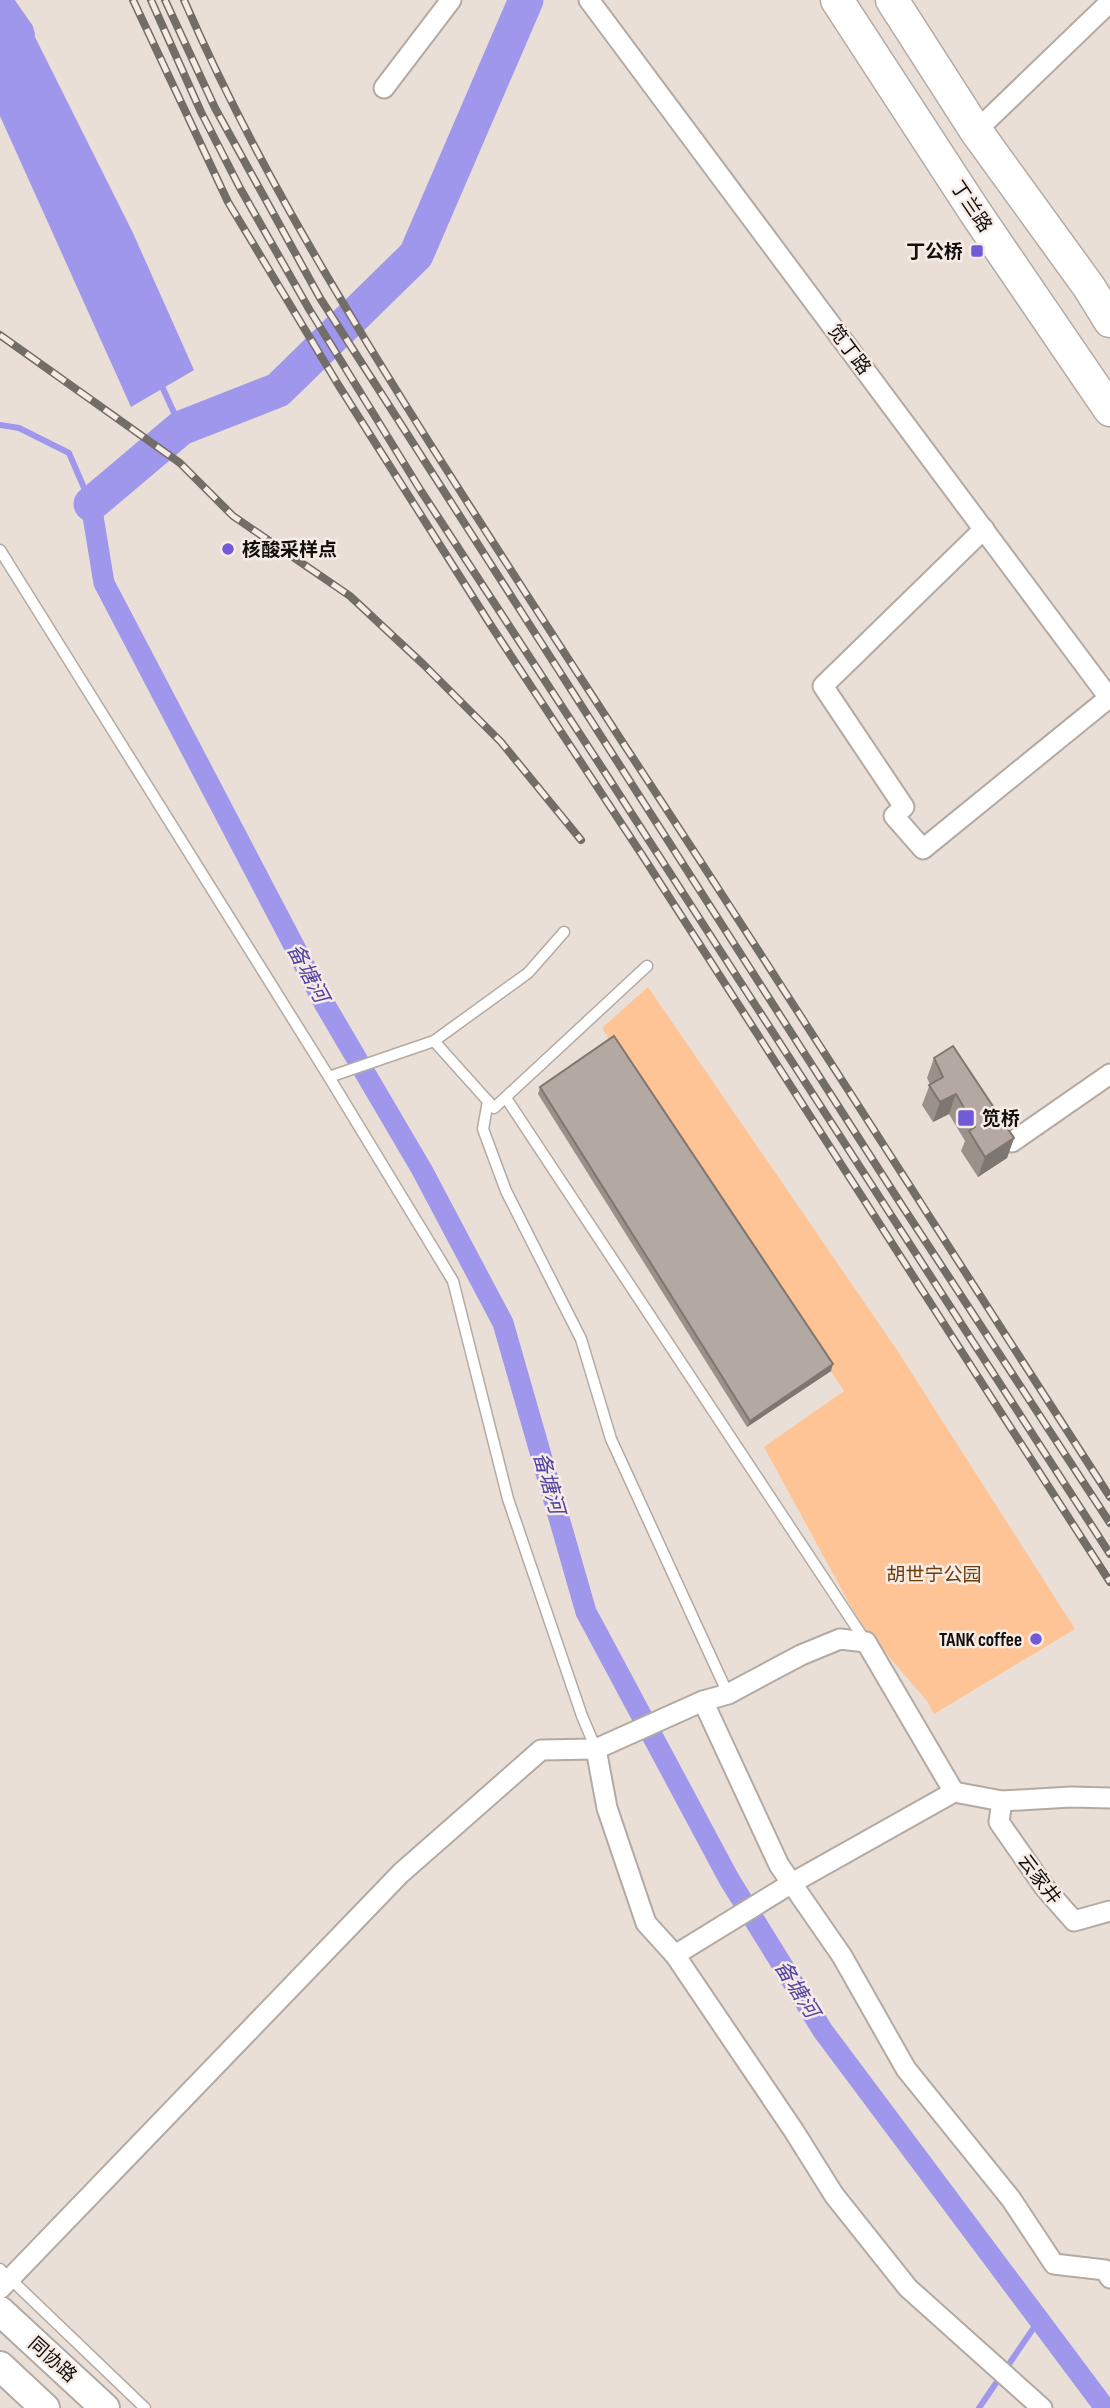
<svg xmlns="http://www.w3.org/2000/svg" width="1110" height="2408" viewBox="0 0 1110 2408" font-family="'Sofia Sans Condensed','Noto Sans SC',sans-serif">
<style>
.green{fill:#fec496}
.water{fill:#9f97eb}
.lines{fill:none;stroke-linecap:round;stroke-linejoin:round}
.stream{stroke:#9f97eb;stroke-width:6}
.canal{stroke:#9f97eb;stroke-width:21}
.river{stroke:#9f97eb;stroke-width:35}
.lane-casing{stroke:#b3aaa3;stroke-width:13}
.street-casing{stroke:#b3aaa3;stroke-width:23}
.secondary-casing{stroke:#b3aaa3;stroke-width:32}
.primary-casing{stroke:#b3aaa3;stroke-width:35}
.lane{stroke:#fff;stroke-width:10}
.street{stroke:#fff;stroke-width:19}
.secondary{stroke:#fff;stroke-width:28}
.primary{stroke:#fff;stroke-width:32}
.rail-casing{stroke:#736d68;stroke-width:8}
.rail{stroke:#f6ece5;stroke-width:5;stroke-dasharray:16;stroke-linecap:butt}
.wall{fill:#9a918b}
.shaded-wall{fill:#7d7671}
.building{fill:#b3a9a2;stroke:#7d7671;stroke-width:2}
.poi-dot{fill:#715bd5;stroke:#f6ece5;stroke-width:2.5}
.labels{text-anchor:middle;stroke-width:5;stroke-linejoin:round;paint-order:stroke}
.street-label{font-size:19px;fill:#120f0c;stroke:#f6ece5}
.poi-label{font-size:19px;font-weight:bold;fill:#120f0c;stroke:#f6ece5;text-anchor:end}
.park-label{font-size:19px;fill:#6c3c08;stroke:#f6ece5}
.water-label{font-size:21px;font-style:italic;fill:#5442a4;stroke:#f6ece5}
</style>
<rect width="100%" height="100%" fill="#e9dfd7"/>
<polygon class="green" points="648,987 899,1353 1075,1629 934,1714 927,1701 860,1623 764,1447 844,1391 602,1028"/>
<polygon class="water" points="0,0 11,0 30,27 133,233 194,370 131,407 0,116"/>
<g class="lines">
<g class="stream">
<polyline points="11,0 30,27 32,34"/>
<polyline points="160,382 181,428"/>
<polyline points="0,425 19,428 69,453 91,504"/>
<polyline points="979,2408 1039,2320"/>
</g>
<polyline class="canal" points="91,504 104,583 324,1003 422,1170 503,1323 586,1612 729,1879 823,2031 1105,2408"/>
<polyline class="river" points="91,504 181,428 278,390 416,255 526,0"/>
<defs>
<g id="lane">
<polyline points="0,550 329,1077 453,1281 508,1499 582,1716 596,1749"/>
<polyline points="434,1041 494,1108 647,966"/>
<polyline points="329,1077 434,1041 528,973 564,932"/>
<polyline points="506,1098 866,1642"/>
<polyline points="488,1101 483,1129 506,1191 581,1339 611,1439 728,1694"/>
<polyline points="0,2269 145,2408"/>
</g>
<g id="street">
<polyline points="589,0 1110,699"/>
<polyline points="384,88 451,0"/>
<polyline points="976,131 1110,2"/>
<polyline points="984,529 823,686 904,807 894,816 923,849 1110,697"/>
<polyline points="1012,1142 1110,1074"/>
<polyline points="703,1701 779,1865 842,1956 906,2069 1011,2199 1054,2264 1105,2270 1110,2278"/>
<polyline points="596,1749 607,1808 646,1923 675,1955 794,2131 834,2195 908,2288 1042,2408"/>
<polyline points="1002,1801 999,1822 1045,1888 1074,1921 1110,1911"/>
<polyline points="675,1955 792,1883 954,1792 1002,1801 1071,1797 1110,1798"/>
<polyline points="0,2289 401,1873 541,1750 596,1749 703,1701 728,1694 801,1655 840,1639 866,1642 954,1792"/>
</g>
<g id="secondary">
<polyline points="0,2311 105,2408"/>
<polyline points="0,2366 45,2408"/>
</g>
<g id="primary">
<polyline points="837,0 975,212 1110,410"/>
<polyline points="892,0 976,131 1089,287 1110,321"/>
</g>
</defs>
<use href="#lane" class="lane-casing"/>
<use href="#street" class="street-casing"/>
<use href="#secondary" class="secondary-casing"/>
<use href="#primary" class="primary-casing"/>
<use href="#lane" class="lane"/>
<use href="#street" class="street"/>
<use href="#secondary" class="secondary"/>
<use href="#primary" class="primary"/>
<defs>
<g id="rail">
<polyline points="133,0 228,202 339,386 490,624 644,858 1110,1582"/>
<polyline points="151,0 201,112 240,188 309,309 421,491 606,774 1110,1554"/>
<polyline points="165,0 215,108 320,298 901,1204 1110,1523"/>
<path d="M 184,0 C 245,141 323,273 405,404 C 477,519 551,632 625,746 C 789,995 948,1247 1110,1497"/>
<polyline points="0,335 180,463 233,516 350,596 423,664 501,742 581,840"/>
</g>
</defs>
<use href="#rail" class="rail-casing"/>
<use href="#rail" class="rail"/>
</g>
<g class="wall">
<polygon points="934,1058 1014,1138 1007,1158 978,1177 961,1151 965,1141 949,1114 933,1122 922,1105 930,1084 927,1078"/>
<polygon points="540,1087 831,1371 747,1427 538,1094"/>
</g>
<g class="shaded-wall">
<polygon points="956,1094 949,1114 933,1122 940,1102"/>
<polygon points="1014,1138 1007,1158 978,1177 985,1157"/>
<polygon points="833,1364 831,1371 747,1427 750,1421"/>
</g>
<g class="building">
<polygon points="614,1036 833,1364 750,1421 540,1087"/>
<polygon points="953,1046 1014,1138 985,1157 969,1131 975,1127 956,1094 940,1102 929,1085 943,1077 934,1058"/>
</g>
<g class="poi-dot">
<rect x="970" y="244" width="14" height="14" rx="3.5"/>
<circle cx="228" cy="549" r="7"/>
<rect x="957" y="1109" width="18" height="18" rx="3.5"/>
<circle cx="1036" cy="1639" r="7"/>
</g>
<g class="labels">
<g class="street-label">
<text transform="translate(972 206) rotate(56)" y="7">丁兰路</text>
<text transform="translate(850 349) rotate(53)" y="7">笕丁路</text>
<text transform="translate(1040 1879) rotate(53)" y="7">云家井</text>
<text transform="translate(53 2359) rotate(42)" y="7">同协路</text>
</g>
<g class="poi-label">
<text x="963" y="258">丁公桥</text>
<text x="242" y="556" text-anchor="start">核酸采样点</text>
<text x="982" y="1125" text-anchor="start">笕桥</text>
<text x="1022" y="1646">TANK coffee</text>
</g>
<g class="park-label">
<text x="934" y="1581">胡世宁公园</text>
</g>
<g class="water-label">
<text transform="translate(308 973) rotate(62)" y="7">备塘河</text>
<text transform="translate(549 1483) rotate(74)" y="7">备塘河</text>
<text transform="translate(797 1989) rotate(58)" y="7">备塘河</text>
</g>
</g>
</svg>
